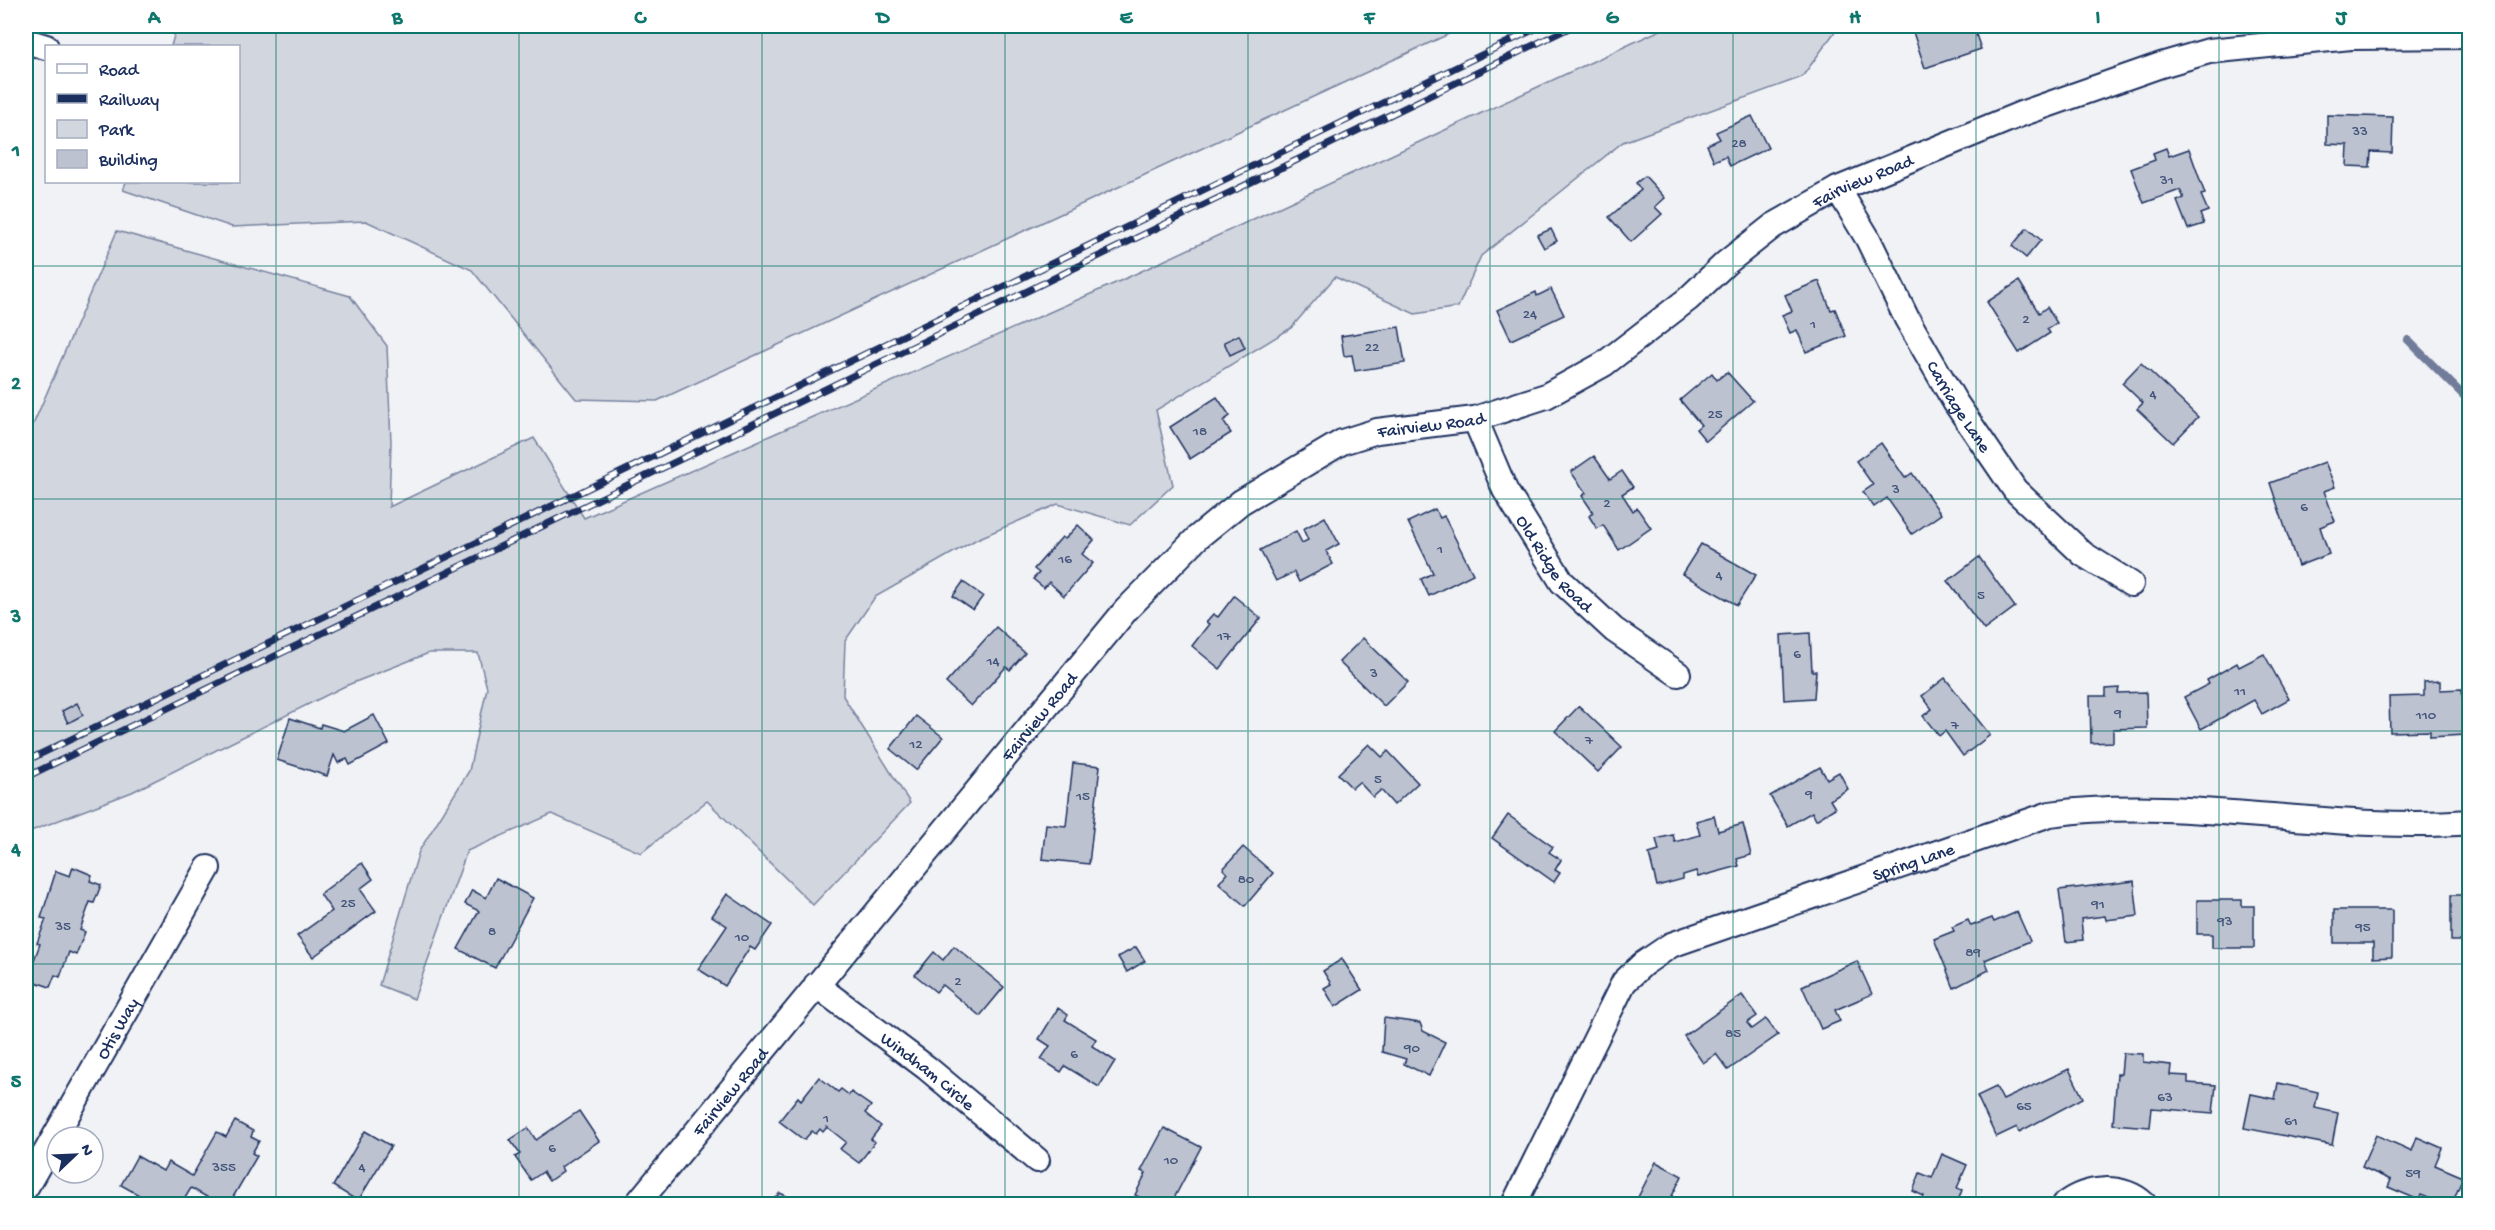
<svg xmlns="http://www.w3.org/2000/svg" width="2495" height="1230" viewBox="0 0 2495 1230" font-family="'Gochi Hand',sans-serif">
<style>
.green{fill:#d2d6df;stroke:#76829e;stroke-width:1.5}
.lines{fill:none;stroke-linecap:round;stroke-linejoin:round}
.stream{stroke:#707c9a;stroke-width:8}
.building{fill:#bcc2d0;stroke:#1b2f5e;stroke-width:1.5}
.minor-casing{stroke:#1b2f5e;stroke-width:28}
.minor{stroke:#fff;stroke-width:24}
.rail-casing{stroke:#1b2f5e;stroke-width:7}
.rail{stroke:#fff;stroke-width:4.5;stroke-dasharray:14;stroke-linecap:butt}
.grid{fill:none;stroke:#0f766e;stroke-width:1.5;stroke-opacity:0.55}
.labels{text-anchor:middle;stroke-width:6;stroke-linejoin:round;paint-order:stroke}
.number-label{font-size:15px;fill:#43547a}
.street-label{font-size:18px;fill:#1b2f5e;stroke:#fff}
.neatline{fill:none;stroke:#0f766e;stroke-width:2}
.grid-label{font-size:20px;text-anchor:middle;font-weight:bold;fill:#0f766e}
</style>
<rect width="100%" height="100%" fill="#f1f2f5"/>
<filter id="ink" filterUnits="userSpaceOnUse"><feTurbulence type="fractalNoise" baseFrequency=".0167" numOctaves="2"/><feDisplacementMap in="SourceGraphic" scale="12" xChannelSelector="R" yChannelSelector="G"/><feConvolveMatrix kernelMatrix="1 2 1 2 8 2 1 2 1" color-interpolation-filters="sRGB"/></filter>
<g filter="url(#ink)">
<g class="green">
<polygon points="168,26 1466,26 657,401 576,399 472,270 366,221 232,227 123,190 126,182 238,182 238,46 171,46 175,32"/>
<polygon points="1669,26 1839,26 1802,77 1623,142 1481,256 1458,307 1415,314 1335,277 1291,328 1156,410 1173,485 1130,525 1058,504 977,539 875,597 845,641 843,696 910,803 813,905 707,801 641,853 552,814 467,851 414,999 379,985 419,851 469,771 487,688 478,653 429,653 345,686 132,792 26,833 26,441 117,231 350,296 387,346 391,443 389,507 534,438 584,518 1120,281"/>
</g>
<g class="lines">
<polyline class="stream" points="2408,340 2470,402"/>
</g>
<g class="building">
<polygon points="1911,26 1973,26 1981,49 1925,68"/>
<polygon points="2327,115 2393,117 2392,153 2371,152 2370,167 2347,166 2348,145 2327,144"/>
<polygon points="1752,116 1768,148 1730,166 1726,156 1714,161 1707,145 1720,139 1716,132"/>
<polygon points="2166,148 2169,156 2189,149 2205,194 2201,195 2208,211 2200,214 2204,224 2188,229 2177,201 2184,198 2180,190 2144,203 2131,169 2155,160 2153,153"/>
<polygon points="1645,176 1665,198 1655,207 1662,214 1631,242 1609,217 1641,190 1636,183"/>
<polygon points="2027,228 2041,240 2026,258 2012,246"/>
<polygon points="1551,229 1557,241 1544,248 1537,235"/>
<polygon points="1819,281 1831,310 1835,309 1846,336 1806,352 1797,330 1790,333 1782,315 1792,311 1785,295"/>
<polygon points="2019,281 2039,313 2047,307 2057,323 2047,329 2050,333 2019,353 1987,302"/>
<polygon points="1551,289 1564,315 1511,340 1497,310 1536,292 1537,296"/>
<polygon points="1399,327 1405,363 1355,371 1352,355 1344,356 1341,336"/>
<polygon points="1239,335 1245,348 1230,355 1224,342"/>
<polygon points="2141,363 2198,417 2173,443 2137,409 2143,403 2122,383"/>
<polygon points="1727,372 1753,401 1706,441 1696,429 1701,425 1680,400 1712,373 1717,380"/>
<polygon points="1217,397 1230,416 1223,421 1231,433 1190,459 1170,427"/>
<polygon points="1881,443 1905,478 1912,473 1941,514 1912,534 1887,498 1874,507 1863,492 1873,485 1856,461"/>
<polygon points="1594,456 1610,479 1622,471 1633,487 1622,494 1633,511 1637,508 1651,528 1619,550 1603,525 1597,529 1589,516 1593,512 1582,496 1586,493 1571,472"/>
<polygon points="2325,462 2335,487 2324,491 2335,521 2320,527 2329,554 2298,566 2270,483"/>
<polygon points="1435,509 1440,518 1444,516 1473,574 1429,596 1421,579 1433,573 1408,522"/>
<polygon points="1325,517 1339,544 1326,551 1333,564 1299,582 1294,572 1276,581 1260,550 1296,531 1302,543 1308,540 1303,529"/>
<polygon points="1078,525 1094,540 1082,554 1093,563 1064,596 1049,582 1044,588 1033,579 1039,573 1034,569 1062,537 1065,539"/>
<polygon points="1701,544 1756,575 1737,605 1682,574"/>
<polygon points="1979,557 2015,607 1984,630 1948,581"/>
<polygon points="963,582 983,596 973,610 953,596"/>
<polygon points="1234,596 1261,618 1220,669 1192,646 1209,624 1206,622 1213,614 1218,617"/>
<polygon points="996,627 1025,653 1010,670 1006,667 971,706 946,683"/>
<polygon points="1810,633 1812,671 1816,671 1814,698 1784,700 1781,635"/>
<polygon points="1363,638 1408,682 1384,706 1339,662"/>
<polygon points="2264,654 2289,699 2262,714 2254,700 2201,729 2184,697 2209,684 2207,680 2237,663 2239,667"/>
<polygon points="1945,678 1990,735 1963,756 1945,731 1939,736 1923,716 1932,709 1922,696"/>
<polygon points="2440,681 2440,690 2462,689 2465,735 2430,737 2430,731 2390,732 2389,697 2424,696 2424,682"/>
<polygon points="2119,688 2118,693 2146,692 2147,728 2113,729 2113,742 2091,743 2090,696 2106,696 2106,689"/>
<polygon points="77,703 83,715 68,723 62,711"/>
<polygon points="1579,706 1622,747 1598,772 1555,731"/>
<polygon points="374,715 389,744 350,765 347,759 338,763 334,755 327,776 277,760 290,718 320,728 321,724 344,731"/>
<polygon points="916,716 943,737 916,770 890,749"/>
<polygon points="1369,744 1382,757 1388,751 1418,783 1394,805 1381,790 1373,797 1359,782 1352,788 1338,774"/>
<polygon points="1073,763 1100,766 1089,864 1042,859 1046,824 1066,826"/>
<polygon points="1820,767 1827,779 1839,772 1848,789 1830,800 1835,808 1816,820 1812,812 1788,826 1770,796"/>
<polygon points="1508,815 1553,847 1549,852 1561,860 1555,870 1560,873 1554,882 1492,838"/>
<polygon points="1714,816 1718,831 1743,824 1751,855 1737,859 1739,866 1698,877 1696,871 1683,875 1683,879 1657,886 1649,854 1659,851 1656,839 1673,835 1675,842 1700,835 1696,821"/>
<polygon points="1243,847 1273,873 1245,906 1219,883 1227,873 1223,869"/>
<polygon points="362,863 373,879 360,889 376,911 313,957 297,936 332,911 320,894"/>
<polygon points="73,867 92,875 90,881 101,885 94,903 90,902 80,930 85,932 76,955 69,952 60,977 55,975 50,987 27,979 40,944 37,943 46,919 41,918 56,871 70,876"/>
<polygon points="496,878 533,898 495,968 458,949 479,911 465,904 472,890 486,898"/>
<polygon points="2134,881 2138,916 2106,920 2105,916 2081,919 2083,940 2066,942 2059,890"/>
<polygon points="727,894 772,925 755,950 750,947 725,986 698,969 727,926 712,916"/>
<rect x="2451" y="895" width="19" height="46"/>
<polygon points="2197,900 2242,900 2242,906 2254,906 2254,948 2212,948 2212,934 2197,934"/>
<polygon points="2334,910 2392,910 2392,957 2373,958 2373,943 2334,943"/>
<polygon points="2017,912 2030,941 1985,960 1989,970 1954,988 1934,939 1954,931 1952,927 1968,920 1971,926 1992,918 1994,922"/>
<polygon points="954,946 1004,987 980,1016 942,985 936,992 915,975 934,952 943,960"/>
<polygon points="1136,947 1145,961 1127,972 1118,957"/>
<polygon points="1342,959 1362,990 1335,1007 1324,988 1331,984 1323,971"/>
<polygon points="1857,961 1872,994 1835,1010 1840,1021 1821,1029 1802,986"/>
<polygon points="1742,995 1757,1016 1747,1023 1752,1029 1766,1019 1778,1035 1728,1070 1716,1054 1703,1063 1684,1036"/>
<polygon points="1058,1008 1068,1015 1065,1020 1096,1039 1092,1046 1115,1061 1099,1087 1065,1066 1061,1072 1041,1059 1050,1046 1039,1039"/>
<polygon points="1384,1018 1420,1023 1423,1031 1445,1042 1429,1076 1404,1064 1406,1059 1382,1052"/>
<polygon points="2123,1053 2143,1054 2143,1062 2171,1065 2170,1075 2188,1076 2188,1083 2216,1085 2213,1113 2152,1108 2150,1127 2113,1124 2117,1074 2121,1074"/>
<polygon points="2069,1069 2083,1098 2019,1132 2017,1127 1996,1137 1977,1096 1996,1087 2003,1100"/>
<polygon points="819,1077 838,1092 841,1089 849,1095 851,1092 871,1106 865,1113 881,1126 871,1139 875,1142 859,1163 840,1149 846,1142 827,1127 823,1132 820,1129 816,1134 812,1131 804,1140 779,1121 798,1097 801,1100"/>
<polygon points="2278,1083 2318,1092 2315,1108 2338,1113 2332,1145 2244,1128 2251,1094 2275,1099"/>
<polygon points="579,1111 599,1141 561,1167 563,1171 549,1181 543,1172 531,1180 515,1157 520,1154 510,1140 528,1128 536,1140"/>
<polygon points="235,1121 253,1131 251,1137 259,1141 252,1153 257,1156 229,1204 219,1204 191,1188 185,1198 193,1204 155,1204 121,1185 137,1156 163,1171 168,1162 192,1176 217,1132 226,1137"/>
<polygon points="1164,1128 1201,1147 1171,1204 1153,1204 1135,1195 1146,1173 1141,1171"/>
<polygon points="365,1131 391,1146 358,1201 333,1186"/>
<polygon points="2376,1135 2412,1151 2417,1137 2442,1148 2435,1165 2463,1177 2452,1204 2443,1204 2421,1195 2419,1200 2388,1187 2391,1180 2362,1167"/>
<polygon points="1942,1154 1967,1165 1957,1188 1962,1190 1957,1204 1920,1204 1924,1196 1913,1191 1920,1173 1932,1178"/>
<polygon points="1656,1162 1682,1176 1670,1200 1679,1204 1628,1204 1631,1199 1636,1201"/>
<polygon points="780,1193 791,1198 794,1204 769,1204"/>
</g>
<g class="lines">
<defs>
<g id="minor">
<polyline points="26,41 46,47"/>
<path id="s1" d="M 1838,189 L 1868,239 L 1907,319 L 1955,402 L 2015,490 L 2083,554 L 2131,584"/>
<path id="s2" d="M 1475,419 L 1505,490 L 1562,582 L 1614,630 L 1678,674"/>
<path id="s3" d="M 816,985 L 927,1068 L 1037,1160"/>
<path id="s4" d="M 26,1187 L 208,868"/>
<path id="s5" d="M 637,1204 L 1126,610 L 1198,537 L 1241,502 L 1342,442 L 1377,431 L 1475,419 L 1546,396 L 1604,364 L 1688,299 L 1726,263 L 1773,226 L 1838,189 L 2021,114 L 2161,65 L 2209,51 L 2351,37 L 2470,36"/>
<path id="s6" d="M 1514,1204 L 1624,982 L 1643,964 L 1671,945 L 2050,814 C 2189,795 2330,833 2470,822"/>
<path d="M 2065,1204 C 2087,1187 2122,1184 2144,1204"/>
</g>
</defs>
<use href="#minor" class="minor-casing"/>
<use href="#minor" class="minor"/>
<defs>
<g id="rail">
<polyline points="26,761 1541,26"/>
<polyline points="26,777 1573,26"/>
</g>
</defs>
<use href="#rail" class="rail-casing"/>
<use href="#rail" class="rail"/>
</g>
</g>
<path class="grid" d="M 276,26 L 276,1204M 519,26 L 519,1204M 762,26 L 762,1204M 1005,26 L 1005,1204M 1248,26 L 1248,1204M 1490,26 L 1490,1204M 1733,26 L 1733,1204M 1976,26 L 1976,1204M 2219,26 L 2219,1204M 26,266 L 2470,266M 26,499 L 2470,499M 26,731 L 2470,731M 26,964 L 2470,964"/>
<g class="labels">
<g class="number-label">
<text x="2360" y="135">33</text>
<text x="1739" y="147">28</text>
<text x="2167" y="184">31</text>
<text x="1530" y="318">24</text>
<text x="2026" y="323">2</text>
<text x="1813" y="328">1</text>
<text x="1372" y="351">22</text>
<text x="2153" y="398">4</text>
<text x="1715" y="418">25</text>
<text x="1200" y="435">18</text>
<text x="1896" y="493">3</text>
<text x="1607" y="507">2</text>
<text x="2304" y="511">6</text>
<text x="1440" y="553">1</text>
<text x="1065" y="563">16</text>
<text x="1719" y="579">4</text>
<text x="1981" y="599">5</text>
<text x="1224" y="640">17</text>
<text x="1797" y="658">6</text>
<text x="993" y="665">14</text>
<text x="1374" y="677">3</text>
<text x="2240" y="695">11</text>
<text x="2118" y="717">9</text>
<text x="2426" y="719">110</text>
<text x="1955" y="729">7</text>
<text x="1589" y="744">7</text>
<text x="916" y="748">12</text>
<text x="1378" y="783">5</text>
<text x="1809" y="798">9</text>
<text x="1083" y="800">15</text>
<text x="1246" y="883">80</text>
<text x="348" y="907">25</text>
<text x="2098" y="908">91</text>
<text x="2225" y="925">93</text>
<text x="63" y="930">35</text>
<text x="2363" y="931">95</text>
<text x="492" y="935">8</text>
<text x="742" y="941">10</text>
<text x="1973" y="956">89</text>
<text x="958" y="985">2</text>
<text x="1733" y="1037">85</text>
<text x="1412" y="1052">90</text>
<text x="1074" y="1058">6</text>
<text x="2165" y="1101">63</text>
<text x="2024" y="1110">65</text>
<text x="826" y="1122">1</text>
<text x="2291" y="1125">61</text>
<text x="552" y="1152">6</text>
<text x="1171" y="1164">10</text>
<text x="224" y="1171">355</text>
<text x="362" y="1171">4</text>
<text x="2413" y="1177">59</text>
</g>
<g class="street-label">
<text dy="6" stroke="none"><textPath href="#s5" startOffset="1640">Fairview Road</textPath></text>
<text dy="6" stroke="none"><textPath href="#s1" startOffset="249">Carriage Lane</textPath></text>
<text dy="6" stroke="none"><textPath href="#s5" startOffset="1136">Fairview Road</textPath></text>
<text dy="6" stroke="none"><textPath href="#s2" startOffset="166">Old Ridge Road</textPath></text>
<text dy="6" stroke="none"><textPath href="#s5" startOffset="632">Fairview Road</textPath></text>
<text dy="6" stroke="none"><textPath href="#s6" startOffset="564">Spring Lane</textPath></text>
<text dy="6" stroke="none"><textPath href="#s4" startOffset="183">Otis Way</textPath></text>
<text dy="6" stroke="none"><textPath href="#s3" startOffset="141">Windham Circle</textPath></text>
<text dy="6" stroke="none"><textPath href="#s5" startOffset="146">Fairview Road</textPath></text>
</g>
</g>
<rect width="2495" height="1230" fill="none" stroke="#fff" stroke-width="66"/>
<rect x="45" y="45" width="195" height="138" fill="#ffffff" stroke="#a4acbf" stroke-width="1.5"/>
<rect x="57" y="64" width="30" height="9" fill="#ffffff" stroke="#a4acbf" stroke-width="1.5"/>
<text x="99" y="75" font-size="18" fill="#1b2f5e">Road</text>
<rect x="57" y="94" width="30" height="9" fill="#1b2f5e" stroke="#a4acbf" stroke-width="1.5"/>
<text x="99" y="105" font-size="18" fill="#1b2f5e">Railway</text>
<rect x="57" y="120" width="30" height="18" fill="#d2d6df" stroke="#a4acbf" stroke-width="1.5"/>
<text x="99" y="135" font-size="18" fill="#1b2f5e">Park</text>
<rect x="57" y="150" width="30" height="18" fill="#bcc2d0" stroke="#a4acbf" stroke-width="1.5"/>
<text x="99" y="165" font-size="18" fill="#1b2f5e">Building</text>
<g transform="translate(75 1155) rotate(67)"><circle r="28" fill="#ffffff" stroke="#a4acbf" stroke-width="1.5"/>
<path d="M0-4.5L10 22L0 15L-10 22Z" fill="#1b2f5e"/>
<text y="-9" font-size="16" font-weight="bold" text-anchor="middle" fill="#1b2f5e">N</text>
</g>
<rect x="33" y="33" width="2429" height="1164" class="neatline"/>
<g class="grid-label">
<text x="154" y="23">A</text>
<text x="397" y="23">B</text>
<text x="640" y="23">C</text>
<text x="883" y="23">D</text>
<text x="1126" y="23">E</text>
<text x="1369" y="23">F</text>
<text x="1612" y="23">G</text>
<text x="1855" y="23">H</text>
<text x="2098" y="23">I</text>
<text x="2341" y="23">J</text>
<text x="16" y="156">1</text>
<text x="16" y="389">2</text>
<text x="16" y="622">3</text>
<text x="16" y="855">4</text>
<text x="16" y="1087">5</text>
</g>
</svg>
